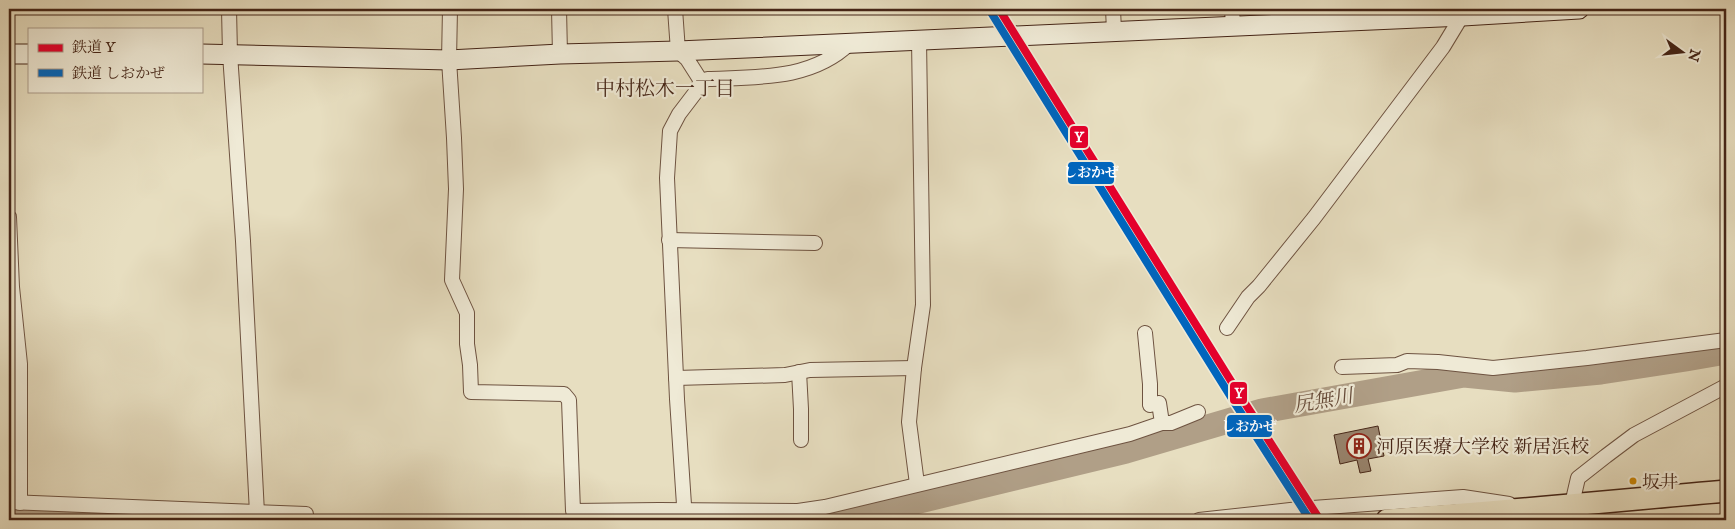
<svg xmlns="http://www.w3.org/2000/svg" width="1735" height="529" viewBox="0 0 1735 529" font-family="'IM FELL English','Noto Serif JP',serif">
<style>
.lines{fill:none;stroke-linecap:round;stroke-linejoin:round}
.river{stroke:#b09f87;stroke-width:25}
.building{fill:#99856f;stroke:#452517}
.street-casing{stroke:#6e5341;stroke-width:16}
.secondary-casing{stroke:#452517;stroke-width:21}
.primary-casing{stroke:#452517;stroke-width:24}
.street{stroke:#efead6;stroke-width:14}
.secondary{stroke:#efead6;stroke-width:19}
.primary{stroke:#e7dec0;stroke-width:21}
.rail-1-casing{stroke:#efead6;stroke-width:11}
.rail-2-casing{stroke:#efead6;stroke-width:11}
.rail-1{stroke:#e4002b;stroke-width:8}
.rail-2{stroke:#0065bd;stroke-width:8}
.bus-dot{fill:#ca8606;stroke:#efead6;stroke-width:2}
.labels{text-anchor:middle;stroke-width:4.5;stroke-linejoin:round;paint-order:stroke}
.bus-label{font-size:18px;fill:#452517;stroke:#efead6;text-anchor:start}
.poi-label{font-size:19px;fill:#452517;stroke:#efead6;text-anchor:start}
.neighbourhood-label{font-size:20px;fill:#452517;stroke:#efead6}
.water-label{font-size:20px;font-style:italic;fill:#654a39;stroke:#efead6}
.line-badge{stroke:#efead6;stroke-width:2}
.badge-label{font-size:14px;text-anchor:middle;font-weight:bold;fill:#fff}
</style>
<rect width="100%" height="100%" fill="#e7dec0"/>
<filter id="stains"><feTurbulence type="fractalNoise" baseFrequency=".004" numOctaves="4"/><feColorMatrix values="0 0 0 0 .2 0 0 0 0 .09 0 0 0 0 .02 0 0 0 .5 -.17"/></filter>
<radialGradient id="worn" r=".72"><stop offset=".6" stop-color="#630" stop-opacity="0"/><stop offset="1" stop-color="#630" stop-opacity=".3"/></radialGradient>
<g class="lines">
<g class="river">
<polyline points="9,515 115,520"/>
<polyline points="841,520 1126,451 1262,411 1464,375 1515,380 1601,372 1686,359 1726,352"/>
</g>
</g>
<polygon class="building" points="1378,426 1384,456 1368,459 1371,471 1360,473 1357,460 1340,464 1334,435"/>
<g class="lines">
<defs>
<g id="street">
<polyline points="229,9 230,54 243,241 257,513"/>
<polyline points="450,9 449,60 454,138 456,189 452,280 467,313 467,344 470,365 471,392 564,394 569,400 573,511 659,510 798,511 825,507 1130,434 1162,423 1159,403 1150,405 1150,384 1145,333"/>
<polyline points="559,9 560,54"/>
<polyline points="675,9 678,51 687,59 701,81 695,93 679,114 670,131 667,178 677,399 685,520"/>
<polyline points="1113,9 1114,31"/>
<polyline points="1232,9 1233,26"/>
<path d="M 701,81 L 708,79 C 758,77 812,80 850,43"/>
<polyline points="9,217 12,287 20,364 20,503"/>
<polyline points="669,240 815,243"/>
<polyline points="1227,328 1248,297 1259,286 1314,218 1443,47 1466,9"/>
<polyline points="1342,367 1397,365 1407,361 1438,362 1493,368 1587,358 1726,340"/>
<polyline points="799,372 801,409 801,440"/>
<polyline points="676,378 785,375 810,370 914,368"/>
<polyline points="1162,423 1171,423 1198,412"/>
<polyline points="917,484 909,422 914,368 923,305 919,40"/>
<polyline points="9,502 306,514"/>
<polyline points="1572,504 1578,478 1606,456 1634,435 1726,386"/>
<polyline points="1199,520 1299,509 1463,497 1509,504"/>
</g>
<g id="secondary">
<polyline points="9,54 29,54"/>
<polyline points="201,54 449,60 560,54 678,51 1463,16 1579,9"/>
</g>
<path id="primary" d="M 1387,520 C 1501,512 1613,501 1726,491"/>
</defs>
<use href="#street" class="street-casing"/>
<use href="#secondary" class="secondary-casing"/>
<use href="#primary" class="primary-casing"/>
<use href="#street" class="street"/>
<use href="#secondary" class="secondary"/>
<use href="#primary" class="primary"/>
<defs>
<polyline id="rail-1" points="999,9 1241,397 1320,520"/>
<polyline id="rail-2" points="992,14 1234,402 1310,520"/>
</defs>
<use href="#rail-1" class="rail-1-casing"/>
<use href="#rail-2" class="rail-2-casing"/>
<use href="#rail-1" class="rail-1"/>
<use href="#rail-2" class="rail-2"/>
</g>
<defs>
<symbol id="building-ring" viewBox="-11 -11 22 22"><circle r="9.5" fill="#efead6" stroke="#8f2418" stroke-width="1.5"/><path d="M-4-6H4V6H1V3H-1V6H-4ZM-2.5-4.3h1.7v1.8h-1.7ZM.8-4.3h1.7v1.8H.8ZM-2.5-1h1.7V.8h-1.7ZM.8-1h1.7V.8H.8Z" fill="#8f2418"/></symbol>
</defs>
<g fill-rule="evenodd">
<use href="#building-ring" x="1345" y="432" width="28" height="28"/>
</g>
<circle class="bus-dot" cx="1633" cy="481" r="4.5"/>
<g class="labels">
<g class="bus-label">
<text x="1642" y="488">坂井</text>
</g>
<g class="poi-label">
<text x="1376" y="453">河原医療大学校 新居浜校</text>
</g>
<g class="neighbourhood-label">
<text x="665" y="95">中村松木一丁目</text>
</g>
<g class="water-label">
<text transform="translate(1323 400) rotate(-10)" y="7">尻無川</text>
</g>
</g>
<g class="line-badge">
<rect x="1069" y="125" width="20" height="24" rx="5" fill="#e4002b"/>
<rect x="1067" y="161" width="48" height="24" rx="5" fill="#0065bd"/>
<rect x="1229" y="381" width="19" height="24" rx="5" fill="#e4002b"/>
<rect x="1226" y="414" width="47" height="24" rx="5" fill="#0065bd"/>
</g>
<g class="badge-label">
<text x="1079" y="142">Y</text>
<text x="1091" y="177">しおかぜ</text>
<text x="1239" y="398">Y</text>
<text x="1249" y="431">しおかぜ</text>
</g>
<rect width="1735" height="529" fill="none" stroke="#e7dec0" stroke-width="30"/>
<rect x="10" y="10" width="1715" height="509" fill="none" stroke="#452517" stroke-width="2.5"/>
<rect x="15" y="15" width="1705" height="499" fill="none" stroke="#452517"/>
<rect x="28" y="28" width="175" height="65" fill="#efead6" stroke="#ab9b8a"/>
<rect x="38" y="44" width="25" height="8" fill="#e4002b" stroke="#ab9b8a"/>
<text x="72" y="52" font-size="15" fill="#452517">鉄道 Y</text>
<rect x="38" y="69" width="25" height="8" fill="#0065bd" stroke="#ab9b8a"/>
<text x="72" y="78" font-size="15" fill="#452517">鉄道 しおかぜ</text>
<g transform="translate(1682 52) rotate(105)" stroke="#efead6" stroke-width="4" paint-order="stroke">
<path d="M0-4L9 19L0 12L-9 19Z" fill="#452517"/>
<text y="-8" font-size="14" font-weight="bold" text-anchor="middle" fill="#452517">N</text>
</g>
<rect width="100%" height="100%" filter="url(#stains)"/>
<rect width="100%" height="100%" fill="url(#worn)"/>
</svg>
